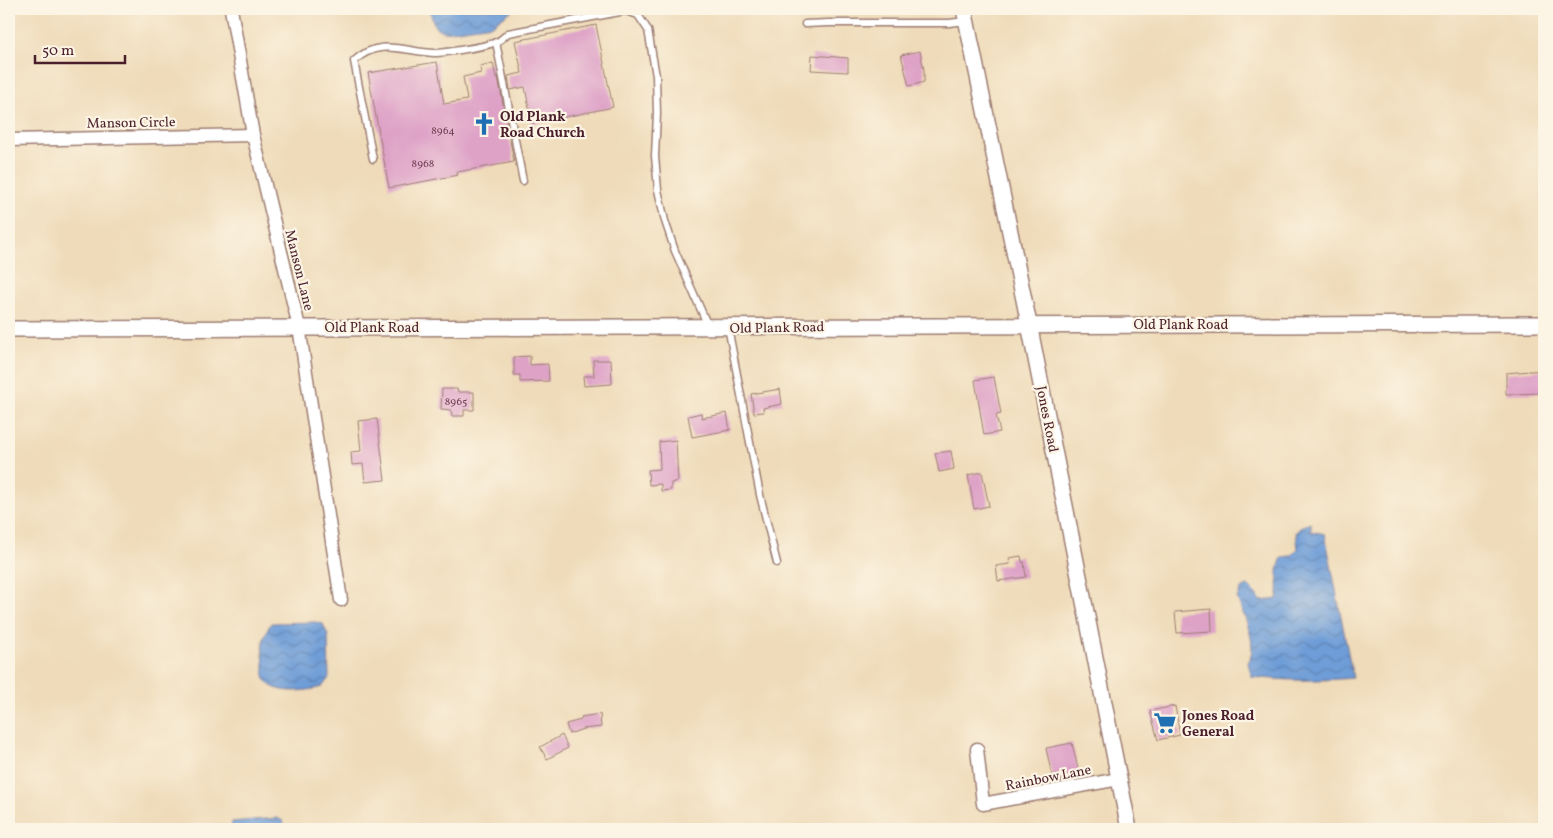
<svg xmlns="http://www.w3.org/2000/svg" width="1553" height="838" viewBox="0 0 1553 838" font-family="Vollkorn,serif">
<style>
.water{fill:url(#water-waves);stroke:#5c5e81}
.building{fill:#dea2c7}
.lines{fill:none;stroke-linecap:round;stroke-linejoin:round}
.service-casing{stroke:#9c7d72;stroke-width:9}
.minor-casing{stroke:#9c7d72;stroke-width:15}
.tertiary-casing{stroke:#9c7d72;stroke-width:18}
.service{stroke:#fff;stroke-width:6}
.minor{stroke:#fff;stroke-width:12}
.tertiary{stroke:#fff;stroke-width:15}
.labels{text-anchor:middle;stroke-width:4.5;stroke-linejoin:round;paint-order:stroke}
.number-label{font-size:11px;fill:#6f4052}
.poi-label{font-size:14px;font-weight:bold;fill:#4a1f2b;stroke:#fcf5e5;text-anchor:start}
.street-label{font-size:14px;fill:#4a1f2b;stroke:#fcf5e5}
</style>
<defs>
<pattern id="water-waves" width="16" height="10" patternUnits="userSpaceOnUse" patternTransform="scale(1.25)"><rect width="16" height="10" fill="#6e9dd7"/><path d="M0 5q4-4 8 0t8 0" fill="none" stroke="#5c7faf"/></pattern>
</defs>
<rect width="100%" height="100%" fill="#fcf5e5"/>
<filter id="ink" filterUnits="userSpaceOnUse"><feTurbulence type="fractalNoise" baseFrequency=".02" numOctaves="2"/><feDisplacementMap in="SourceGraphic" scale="10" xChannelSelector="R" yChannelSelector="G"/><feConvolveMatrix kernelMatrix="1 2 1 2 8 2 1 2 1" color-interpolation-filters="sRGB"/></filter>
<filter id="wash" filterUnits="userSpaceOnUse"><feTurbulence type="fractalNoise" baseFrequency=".0096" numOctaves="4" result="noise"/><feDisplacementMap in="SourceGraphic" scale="20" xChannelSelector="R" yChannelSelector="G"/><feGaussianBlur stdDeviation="1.12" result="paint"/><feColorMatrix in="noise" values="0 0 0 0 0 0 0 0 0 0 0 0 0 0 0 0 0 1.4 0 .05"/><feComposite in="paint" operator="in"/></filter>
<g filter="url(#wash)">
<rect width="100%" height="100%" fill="#efdbb9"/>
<g class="water">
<polygon points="429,9 514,9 492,25 444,32 435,27"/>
<path d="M 1311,523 L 1311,531 L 1325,534 L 1353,678 C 1318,681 1286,681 1252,677 L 1248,663 C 1259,644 1244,617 1237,598 L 1241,589 L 1248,586 L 1255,593 L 1261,601 L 1277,599 C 1281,583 1274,573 1282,558 L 1292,555 L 1298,549 L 1296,532 L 1302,526 Z"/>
<path d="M 316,622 L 323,624 L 328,635 L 329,678 L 322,687 C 308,691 273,696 265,679 C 263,675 264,668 264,664 C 262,643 261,642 271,623 Z"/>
<polygon points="277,818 283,821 285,829 231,829 232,822"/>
</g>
<g id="blocks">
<g class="building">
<polygon points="596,25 613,107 532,124 525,87 510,90 508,76 522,73 515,41"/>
<polygon points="920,51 924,70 924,82 909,86 901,55"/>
<polygon points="812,55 848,58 848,72 811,70"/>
<polygon points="437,62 444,104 467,100 463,77 481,73 480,66 493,63 496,78 498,77 514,162 457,172 458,175 389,188 368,73"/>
<polygon points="530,356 530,365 548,364 549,381 520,382 520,375 514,375 514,357"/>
<polygon points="593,360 611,360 612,384 584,386 583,376 594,376"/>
<polygon points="1544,370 1544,393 1506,394 1506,373"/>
<polygon points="994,377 1001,414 996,415 1000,432 984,435 975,380"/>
<polygon points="442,389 457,389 458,392 474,392 474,410 464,410 464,416 452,416 451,410 441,409"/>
<polygon points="780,389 782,404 763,408 764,412 754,413 751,394"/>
<polygon points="701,413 702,418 727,413 730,430 692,437 688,416"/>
<polygon points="377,419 385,480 365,482 363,464 352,465 351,452 361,451 358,421"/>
<polygon points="676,440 678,481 671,483 671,490 661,491 661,484 649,485 648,470 660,469 659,442"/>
<polygon points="951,451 954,469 939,472 935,453"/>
<polygon points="982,472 989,506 974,509 968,475"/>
<polygon points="1021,556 1022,562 1024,562 1026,577 998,581 996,566 1010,564 1009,558"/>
<polygon points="1211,609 1212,631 1177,633 1175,612"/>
<polygon points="1175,706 1180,735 1158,740 1150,711"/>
<polygon points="600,714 601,727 583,729 569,734 566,724 581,720 581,717"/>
<polygon points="562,735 568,748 547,759 540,747"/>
<polygon points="1072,743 1080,777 1059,781 1058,775 1052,776 1046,748"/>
</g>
</g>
</g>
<g filter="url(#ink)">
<use href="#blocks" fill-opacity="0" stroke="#9c7d72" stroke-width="1"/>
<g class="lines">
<defs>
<g id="service">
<polyline points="805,24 829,23 949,23 966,21"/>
<polyline points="496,42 523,181"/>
<path d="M 373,159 L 354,61 C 380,37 405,52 435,53 C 443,53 489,46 496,42 C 500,41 505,36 508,33 L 625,11 L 638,15 L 648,30 L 656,76 L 657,114 L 655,156 L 658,190 L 665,221 L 675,251 L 708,326"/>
<polyline points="728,327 760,495 777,563"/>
</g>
<g id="minor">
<polyline points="231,9 253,135 299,327 341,600"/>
<polyline points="9,140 253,135"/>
<polyline points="977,749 983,804 1119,779"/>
</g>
<g id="tertiary">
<polyline points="964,9 1029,324 1129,829"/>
<polyline points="9,329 1544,324"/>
</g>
</defs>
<use href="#service" class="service-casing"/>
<use href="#minor" class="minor-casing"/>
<use href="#tertiary" class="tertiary-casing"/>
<use href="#service" class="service"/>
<use href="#minor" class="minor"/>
<use href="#tertiary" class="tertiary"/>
</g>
</g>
<defs>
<symbol id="church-bare" viewBox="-9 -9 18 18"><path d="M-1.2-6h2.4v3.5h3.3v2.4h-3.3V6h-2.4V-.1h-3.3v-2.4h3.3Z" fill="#1f6fb2" stroke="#fcf5e5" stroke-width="2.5" paint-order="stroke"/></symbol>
<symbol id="supermarket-bare" viewBox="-9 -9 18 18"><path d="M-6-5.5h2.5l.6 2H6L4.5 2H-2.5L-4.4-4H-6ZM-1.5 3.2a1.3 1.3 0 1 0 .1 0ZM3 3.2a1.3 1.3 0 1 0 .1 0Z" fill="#1f6fb2" stroke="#fcf5e5" stroke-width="2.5" paint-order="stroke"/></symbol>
</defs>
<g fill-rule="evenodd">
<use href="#church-bare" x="468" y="108" width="32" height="32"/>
<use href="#supermarket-bare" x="1149" y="707" width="32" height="32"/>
</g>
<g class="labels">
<g class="number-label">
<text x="443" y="134">8964</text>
<text x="423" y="167">8968</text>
<text x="456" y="405">8965</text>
</g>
<g class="poi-label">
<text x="500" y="121">Old Plank<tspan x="500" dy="16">Road Church</tspan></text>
<text x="1182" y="720">Jones Road<tspan x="1182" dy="16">General</tspan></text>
</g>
<g class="street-label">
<text transform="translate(131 122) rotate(-1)" y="5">Manson Circle</text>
<text transform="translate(300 270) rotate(76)" y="5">Manson Lane</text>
<text x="1181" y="329">Old Plank Road</text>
<text x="372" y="332">Old Plank Road</text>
<text transform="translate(777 327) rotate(-1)" y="5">Old Plank Road</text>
<text transform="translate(1048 419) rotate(79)" y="5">Jones Road</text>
<text transform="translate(1048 777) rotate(-11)" y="5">Rainbow Lane</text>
</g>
</g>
<rect width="1553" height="838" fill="none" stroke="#fcf5e5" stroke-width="30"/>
<path d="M35 55v8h90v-8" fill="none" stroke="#4a1f2b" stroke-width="2.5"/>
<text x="42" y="55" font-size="15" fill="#4a1f2b" stroke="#fcf5e5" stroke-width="4" paint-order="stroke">50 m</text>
</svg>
